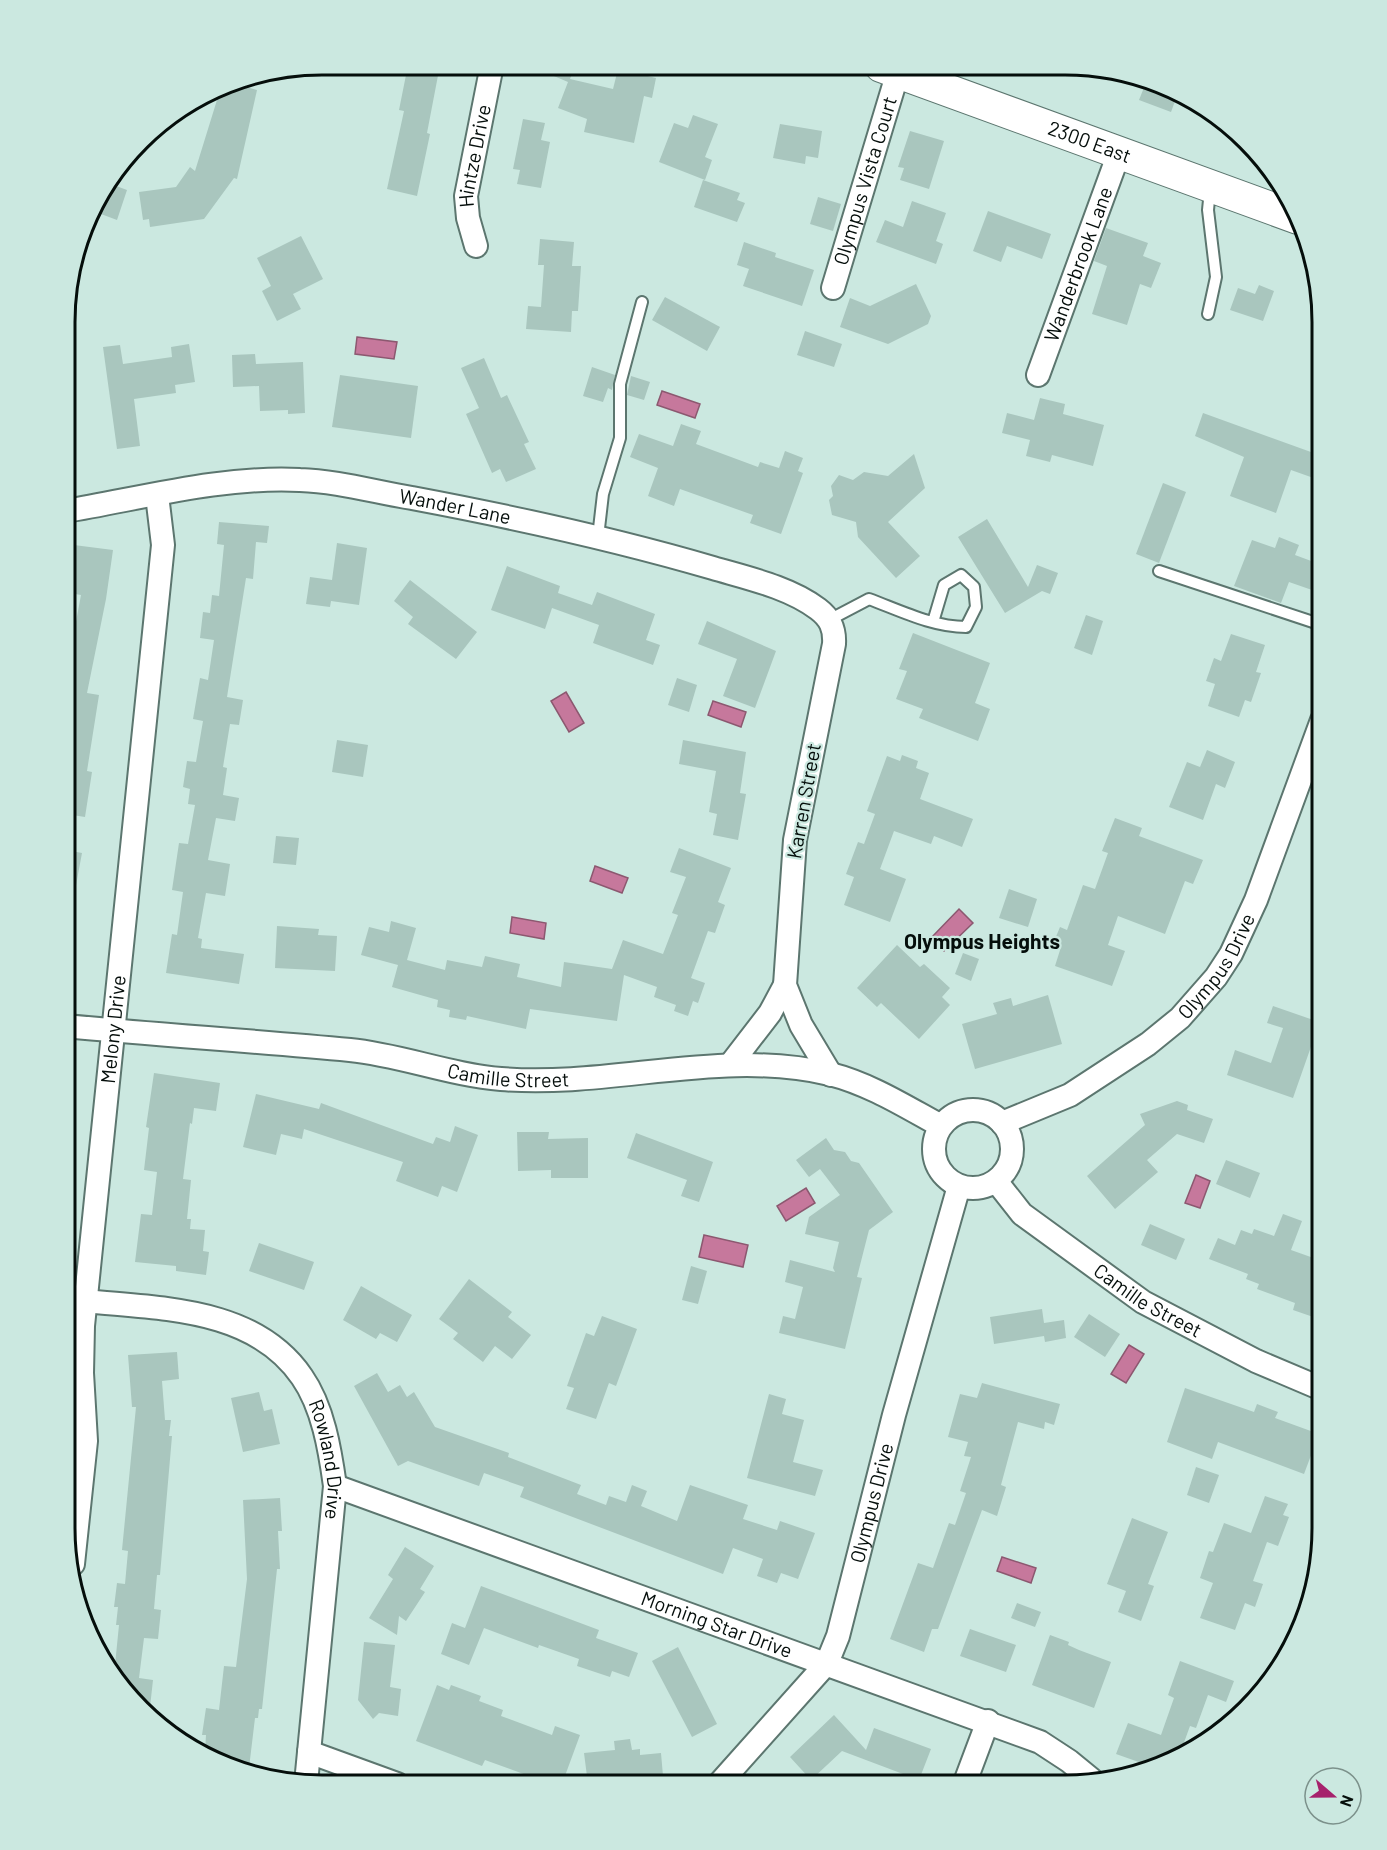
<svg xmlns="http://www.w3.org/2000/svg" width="1387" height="1850" viewBox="0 0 1387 1850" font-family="Barlow,sans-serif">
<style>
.water{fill:#c6789c;stroke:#8c5870;stroke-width:1.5}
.building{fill:#a9c6be}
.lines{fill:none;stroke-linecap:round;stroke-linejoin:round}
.lane-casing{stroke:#5c766f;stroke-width:14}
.street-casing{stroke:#5c766f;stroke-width:26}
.secondary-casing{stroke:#5c766f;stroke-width:34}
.lane{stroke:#fff;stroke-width:10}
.street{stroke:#fff;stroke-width:22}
.secondary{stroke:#fff;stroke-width:32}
.labels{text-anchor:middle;stroke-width:4.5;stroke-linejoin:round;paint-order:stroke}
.street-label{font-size:20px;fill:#050e0b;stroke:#cbe8e0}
.neighbourhood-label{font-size:21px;font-weight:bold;fill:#050e0b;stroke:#cbe8e0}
.rim{fill:none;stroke:#050e0b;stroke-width:3}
</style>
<rect width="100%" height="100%" fill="#cbe8e0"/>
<g class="water">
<polygon points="357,337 397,342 394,359 355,354"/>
<polygon points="662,391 700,404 695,418 657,405"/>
<polygon points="566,692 584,723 569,732 551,701"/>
<polygon points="713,701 746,712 741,727 708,715"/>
<polygon points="595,866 628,878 622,893 590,881"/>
<polygon points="959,909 973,923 944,951 931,938"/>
<polygon points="512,917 546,923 544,939 510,933"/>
<polygon points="1196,1175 1210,1181 1200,1208 1185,1203"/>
<polygon points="806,1188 815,1203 786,1221 777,1206"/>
<polygon points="704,1235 748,1245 743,1267 699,1257"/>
<polygon points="1129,1345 1144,1354 1126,1383 1111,1374"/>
<polygon points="1002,1557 1036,1568 1031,1583 997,1571"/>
</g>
<g class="building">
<polygon points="408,65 440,65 427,133 430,134 417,196 387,189 404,111 399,110"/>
<polygon points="528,65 575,65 570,79 613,89 618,69 656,78 652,98 644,96 634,143 584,132 587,119 558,108 568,82"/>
<polygon points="1147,80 1163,84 1178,93 1171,112 1139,100"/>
<polygon points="236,84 257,90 237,179 234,178 204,219 150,227 149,219 143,220 139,192 176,187 190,167 195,171 217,100 223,88 234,91"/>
<polygon points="693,115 718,124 705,157 712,160 705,180 659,162 674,123 688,128"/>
<polygon points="523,119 545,123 541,140 550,142 541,188 517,184 520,170 513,169"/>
<polygon points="780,124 822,131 818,158 806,156 805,164 773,158"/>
<polygon points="910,131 944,141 929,189 900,180 904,168 898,167"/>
<polygon points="703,180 740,193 737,200 745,203 737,222 694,207"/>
<polygon points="108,183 127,190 117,220 93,211 99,194"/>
<polygon points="818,197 841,204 833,231 810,224"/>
<polygon points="912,201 946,213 936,241 943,244 936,264 876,242 885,220 903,227"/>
<polygon points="988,211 1051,234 1042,259 1007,246 1001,262 973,251"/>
<polygon points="1106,228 1148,243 1143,256 1161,263 1151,288 1140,284 1127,325 1092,314 1107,266 1094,261"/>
<polygon points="301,236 323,279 293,294 301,309 277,321 262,291 271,286 257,258"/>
<polygon points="540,239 574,242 572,266 581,266 578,311 572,311 571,332 526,329 528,306 541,307 544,265 538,265"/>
<polygon points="744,242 776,253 775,257 814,270 802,306 743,286 749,269 737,265"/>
<polygon points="916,284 931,316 928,324 888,344 840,327 850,298 870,306"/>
<polygon points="1259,285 1274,291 1263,321 1230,310 1238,288 1255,294"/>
<polygon points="665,297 720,327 707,351 652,320"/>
<polygon points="805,331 842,344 834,367 797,355"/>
<polygon points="189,344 195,382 175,385 176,393 134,399 140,446 117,449 103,347 120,345 123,364 172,357 171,347"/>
<polygon points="255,354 256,364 303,362 305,413 288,414 288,410 260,411 259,386 233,387 232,355"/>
<polygon points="484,358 501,398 507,395 529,442 524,444 536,469 506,482 500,469 492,473 466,414 479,408 461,368"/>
<polygon points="592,367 615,375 612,390 608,388 603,402 583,396"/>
<polygon points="340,375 418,386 411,438 332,427"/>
<polygon points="631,376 650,382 644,400 627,395"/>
<polygon points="1040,398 1065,404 1063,414 1104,425 1093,466 1052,455 1050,462 1026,456 1030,440 1002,433 1007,413 1034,420"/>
<polygon points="1203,413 1322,456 1322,481 1291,470 1276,513 1230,496 1244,457 1195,436"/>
<polygon points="681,424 701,431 696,444 758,467 760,462 779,468 785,451 803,458 798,471 803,473 781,534 750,523 753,515 680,489 674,506 648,496 658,468 630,457 639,434 673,446"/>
<polygon points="914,454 925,488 888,522 920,556 896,578 858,537 856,522 832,515 829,500 833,496 831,486 839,475 853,480 864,472 888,476"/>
<polygon points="1163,483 1186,492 1159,563 1136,554"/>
<polygon points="987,519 1028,587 1037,565 1058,573 1050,594 1042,591 1005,613 958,537"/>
<polygon points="219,522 269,526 267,543 256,542 253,579 246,578 227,697 243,700 239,725 230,724 223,767 227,768 223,795 239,798 235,821 216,818 208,860 230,864 225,896 206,893 198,938 202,939 201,948 244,954 239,984 166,973 172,934 177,935 183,892 172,890 179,843 188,844 195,805 188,804 190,789 183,787 187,761 196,762 203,721 193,719 200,678 208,680 214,640 200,638 203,612 210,613 212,595 219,596 224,545 217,544"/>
<polygon points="1279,537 1299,545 1295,555 1322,565 1312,590 1289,582 1281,603 1234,586 1252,540 1275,548"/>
<polygon points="337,543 367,548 359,605 331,601 330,607 306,604 310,577 332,580"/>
<polygon points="66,544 113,550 106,599 87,693 99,695 87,771 92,772 85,817 66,814 66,675 81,595 69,593 71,577 66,576"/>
<polygon points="507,566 560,586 558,593 592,605 597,592 655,614 646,640 660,645 653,665 593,643 599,625 552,608 545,629 491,610"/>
<polygon points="410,580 477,632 456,659 408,624 413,617 394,601"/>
<polygon points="1086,615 1103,621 1092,655 1074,648"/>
<polygon points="707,621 776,651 755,708 723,696 737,659 698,644"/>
<polygon points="913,633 990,663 975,703 990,709 978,741 919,718 923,709 896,699 907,671 899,669"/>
<polygon points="1231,634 1265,645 1256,672 1261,673 1251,702 1245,700 1239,717 1208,706 1215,684 1206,681 1214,658 1221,661"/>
<polygon points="677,678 697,685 689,712 668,705"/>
<polygon points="337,740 368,745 363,777 332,772"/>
<polygon points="683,740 746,752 740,793 746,794 738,840 713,835 717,814 709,812 716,771 679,764"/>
<polygon points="1207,750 1235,762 1225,788 1216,784 1203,820 1169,807 1187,762 1200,767"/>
<polygon points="902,755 918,761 916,768 929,773 920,799 973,819 962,847 934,836 931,844 894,831 880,869 906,879 890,922 844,905 854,877 846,874 858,842 864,844 875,814 867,811 887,756 900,761"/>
<polygon points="1115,818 1142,828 1139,836 1203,860 1193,884 1185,881 1165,934 1118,916 1108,945 1125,951 1112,986 1055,966 1061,947 1053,944 1060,927 1067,930 1083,885 1095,889 1108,853 1102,851"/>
<polygon points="276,836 299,838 296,865 273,863"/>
<polygon points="679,848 731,868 718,902 725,905 715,933 708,931 691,978 705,983 698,1003 693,1001 688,1016 674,1011 676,1005 654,997 657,987 624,975 617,1021 530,1009 526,1029 467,1016 466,1020 449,1017 450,1010 437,1007 438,1000 392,987 398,965 361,955 369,927 389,932 391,921 416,928 407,960 445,970 447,960 482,967 485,956 520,964 517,977 561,987 564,962 612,969 623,940 663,954 678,915 672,913 686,877 670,872"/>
<polygon points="66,850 82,853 74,896 66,896"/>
<polygon points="1009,889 1037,899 1028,927 999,918"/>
<polygon points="277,926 319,929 318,935 337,936 335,971 275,968"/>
<polygon points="897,945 920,967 924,964 950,988 942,997 950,1005 919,1039 881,1003 877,1007 857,988"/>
<polygon points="963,953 979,959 971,981 955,974"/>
<polygon points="1048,995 1062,1044 975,1069 962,1024 997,1014 993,1003 1011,998 1013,1006"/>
<polygon points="1273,1006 1322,1023 1322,1045 1313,1041 1293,1098 1227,1075 1235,1050 1271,1063 1283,1028 1267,1023"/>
<polygon points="154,1073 220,1083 216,1111 194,1108 192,1124 190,1123 183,1179 191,1180 187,1219 191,1219 190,1229 205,1230 203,1251 209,1252 206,1275 176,1271 176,1266 135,1262 141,1214 152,1215 157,1172 144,1170 149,1128 146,1127"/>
<polygon points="256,1094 319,1109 321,1103 433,1144 436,1137 450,1142 455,1126 478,1135 457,1192 442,1186 438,1197 396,1181 403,1162 304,1129 302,1139 281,1134 276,1155 243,1147"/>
<polygon points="1177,1101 1188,1105 1187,1110 1213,1119 1204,1143 1177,1134 1147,1160 1158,1172 1115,1209 1087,1176 1145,1125 1140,1114"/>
<polygon points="517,1132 549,1132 548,1139 588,1138 588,1178 551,1178 551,1170 518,1171"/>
<polygon points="636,1133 713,1162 699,1202 681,1196 687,1180 627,1158"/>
<polygon points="826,1138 834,1150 845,1152 851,1161 859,1163 893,1212 869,1230 857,1277 862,1278 845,1349 779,1333 783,1316 795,1319 803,1287 785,1282 790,1260 835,1272 833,1268 839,1242 805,1234 809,1217 840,1195 820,1169 809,1177 796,1160"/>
<polygon points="1226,1160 1260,1173 1250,1198 1216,1184"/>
<polygon points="1283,1214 1302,1221 1291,1250 1322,1261 1322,1320 1293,1310 1295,1303 1257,1289 1259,1284 1246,1279 1248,1274 1209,1259 1218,1238 1235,1245 1241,1230 1252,1234 1254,1229 1274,1236"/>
<polygon points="1150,1224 1185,1239 1176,1260 1141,1245"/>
<polygon points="259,1243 314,1262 304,1290 249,1271"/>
<polygon points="691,1266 707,1271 698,1304 682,1300"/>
<polygon points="469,1279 512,1312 508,1317 531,1335 512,1359 495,1346 483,1362 453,1339 458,1333 439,1319"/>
<polygon points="361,1286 412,1315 397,1342 380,1333 376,1339 343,1320"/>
<polygon points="1042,1309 1044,1323 1064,1320 1066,1338 1045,1342 1044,1336 994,1344 990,1317"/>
<polygon points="1089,1314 1120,1334 1105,1357 1074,1337"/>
<polygon points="602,1316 637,1329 616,1386 609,1383 596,1419 566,1409 574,1388 567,1386 586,1333 594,1336"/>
<polygon points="177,1352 179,1379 162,1381 165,1420 171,1420 169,1436 172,1436 160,1575 157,1575 154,1609 161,1610 158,1639 144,1638 139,1678 153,1680 149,1716 129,1698 114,1675 119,1625 116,1625 118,1607 114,1607 117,1583 125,1584 128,1551 122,1550 136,1407 132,1407 128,1355"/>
<polygon points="377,1373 388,1392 400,1385 407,1397 414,1392 435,1427 509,1453 508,1457 581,1485 577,1494 606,1505 609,1496 626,1502 632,1485 647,1491 641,1506 677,1521 690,1485 748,1505 743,1519 777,1530 780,1521 815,1533 798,1579 781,1573 777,1583 757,1576 763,1559 733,1548 723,1574 520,1497 524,1487 484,1473 479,1486 408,1461 398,1466 354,1386"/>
<polygon points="982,1383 1060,1404 1054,1425 1045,1422 1044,1429 1018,1422 1001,1485 1006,1487 997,1516 982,1510 938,1629 932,1629 924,1652 890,1639 918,1563 933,1568 949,1523 955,1525 966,1493 960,1491 971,1457 964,1456 968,1442 948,1437 960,1394 977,1398"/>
<polygon points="1185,1388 1254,1412 1257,1404 1278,1412 1275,1418 1319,1434 1304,1474 1218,1442 1212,1459 1167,1442"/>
<polygon points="259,1392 264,1411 272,1409 280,1444 243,1452 231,1398"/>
<polygon points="769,1394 786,1399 782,1414 804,1420 793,1462 823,1470 815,1496 747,1478"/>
<polygon points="1196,1467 1219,1475 1209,1503 1187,1495"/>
<polygon points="1265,1496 1288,1504 1283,1515 1289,1517 1278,1546 1267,1542 1253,1581 1263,1584 1255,1607 1245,1603 1235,1630 1200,1618 1213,1583 1200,1578 1209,1551 1213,1552 1224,1523 1251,1533"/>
<polygon points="280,1498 282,1531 278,1531 280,1569 277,1569 262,1709 259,1709 258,1718 255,1718 249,1768 205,1752 206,1735 202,1735 206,1708 219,1710 224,1666 236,1667 247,1579 243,1500"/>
<polygon points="1132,1518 1168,1532 1148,1584 1154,1586 1141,1621 1118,1612 1126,1591 1107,1584"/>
<polygon points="405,1547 434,1566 420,1589 425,1592 406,1621 399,1616 397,1635 369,1618 393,1579 388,1575"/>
<polygon points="481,1586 599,1630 596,1638 638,1653 629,1677 612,1671 610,1677 577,1666 579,1659 539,1645 538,1648 484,1628 469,1665 441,1654 452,1623 465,1628"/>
<polygon points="1017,1603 1041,1612 1035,1627 1011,1618"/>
<polygon points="970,1629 1016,1645 1006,1672 960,1656"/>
<polygon points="1050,1635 1069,1642 1068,1645 1079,1650 1111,1662 1094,1708 1032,1685"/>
<polygon points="364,1642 395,1645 390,1687 401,1689 398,1716 379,1713 373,1719 358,1700"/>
<polygon points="678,1647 717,1724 692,1737 652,1661"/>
<polygon points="1180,1661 1234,1681 1226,1702 1208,1695 1196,1728 1190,1726 1178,1759 1150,1766 1116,1754 1128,1723 1161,1735 1174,1698 1168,1695"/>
<polygon points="437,1685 449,1690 451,1685 481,1696 479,1701 503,1710 501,1716 552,1735 555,1726 580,1735 562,1784 539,1784 528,1780 529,1776 485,1760 482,1766 416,1741"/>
<polygon points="834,1715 866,1750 874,1728 931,1749 919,1780 842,1751 811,1780 790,1757"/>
<polygon points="630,1739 632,1750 640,1749 640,1755 661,1753 663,1776 648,1778 649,1784 588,1784 584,1753 615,1750 614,1741"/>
</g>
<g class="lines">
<defs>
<g id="lane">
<polyline points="1208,314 1216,277 1208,210 1210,190"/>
<polyline points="598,537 603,494 620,438 620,384 642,302"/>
<polyline points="1159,571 1322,625"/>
<path d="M 829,620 L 869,599 C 901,611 933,627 966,627 L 976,607 L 974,587 L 961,575 L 944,585 L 933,622"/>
</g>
<g id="street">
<path id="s1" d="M 476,246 L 468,218 L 466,196 L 492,65"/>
<path id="s2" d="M 833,288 L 898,72"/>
<path id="s3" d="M 1038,375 L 1119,153"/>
<path id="s4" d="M 66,511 C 143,498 222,476 300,480 C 337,481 375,492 412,498 C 513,517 614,539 713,568 C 747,578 789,587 818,609 C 830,618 835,628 834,644 L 795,840 L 785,985 L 801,1025 L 831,1075"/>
<path id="s5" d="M 65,1026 C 160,1035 255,1041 350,1050 C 401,1055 450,1075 501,1079 C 611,1088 721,1048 830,1074 C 870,1084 906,1107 941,1126"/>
<polyline points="730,1065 770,1013 785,985"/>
<circle cx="973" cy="1149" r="39"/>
<path id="s6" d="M 1002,1123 L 1070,1095 L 1148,1044 L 1180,1018 L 1216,977 L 1231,954 L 1256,900 L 1322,720"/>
<path id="s7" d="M 996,1181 L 1022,1214 L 1143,1302 L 1256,1361 L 1322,1389"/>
<path id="s8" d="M 85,1301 C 161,1309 254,1307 302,1377 C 323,1407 330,1450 335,1486 L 306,1783"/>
<path id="s9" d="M 335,1486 L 1040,1742 L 1069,1761 L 1091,1779"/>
<path id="s10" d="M 73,1564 L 86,1441 L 82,1373 L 83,1326 L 163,545 L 157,495"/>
<polyline points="309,1752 397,1784"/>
<path id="s11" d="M 718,1785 L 827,1663 L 838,1636 L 894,1415 L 959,1186"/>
<polyline points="964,1785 988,1721"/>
</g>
<g id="secondary">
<path id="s12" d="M 881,66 L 1298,218"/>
</g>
</defs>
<use href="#lane" class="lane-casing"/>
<use href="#street" class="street-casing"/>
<use href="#secondary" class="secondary-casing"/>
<use href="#lane" class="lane"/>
<use href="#street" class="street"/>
<use href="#secondary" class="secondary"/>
</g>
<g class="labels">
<g class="street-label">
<text dy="7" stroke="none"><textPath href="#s12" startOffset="222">2300 East</textPath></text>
<text dy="7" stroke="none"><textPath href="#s1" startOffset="92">Hintze Drive</textPath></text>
<text dy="7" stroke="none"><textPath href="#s2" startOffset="112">Olympus Vista Court</textPath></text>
<text dy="7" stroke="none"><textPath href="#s3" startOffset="118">Wanderbrook Lane</textPath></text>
<text dy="7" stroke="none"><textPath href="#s4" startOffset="394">Wander Lane</textPath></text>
<text transform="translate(804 801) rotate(-80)" y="7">Karren Street</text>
<text dy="7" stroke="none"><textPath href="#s6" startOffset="272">Olympus Drive</textPath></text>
<text dy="7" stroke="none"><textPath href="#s10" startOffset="537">Melony Drive</textPath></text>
<text dy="7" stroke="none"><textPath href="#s5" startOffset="447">Camille Street</textPath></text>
<text dy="7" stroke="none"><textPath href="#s7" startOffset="195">Camille Street</textPath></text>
<text dy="7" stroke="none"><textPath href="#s8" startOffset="326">Rowland Drive</textPath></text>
<text dy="7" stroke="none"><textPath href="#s11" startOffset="330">Olympus Drive</textPath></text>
<text dy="7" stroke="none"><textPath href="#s9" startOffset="406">Morning Star Drive</textPath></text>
</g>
<g class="neighbourhood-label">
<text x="982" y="949">Olympus Heights</text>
</g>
</g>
<path d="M0 0H1387V1850H0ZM322 75H1065A247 247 0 0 1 1312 322V1528A247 247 0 0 1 1065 1775H322A247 247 0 0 1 75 1528V322A247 247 0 0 1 322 75Z" fill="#cbe8e0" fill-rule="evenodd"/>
<path class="rim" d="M322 75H1065A247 247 0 0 1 1312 322V1528A247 247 0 0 1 1065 1775H322A247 247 0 0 1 75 1528V322A247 247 0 0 1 322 75Z"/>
<g transform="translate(1333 1796) rotate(110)"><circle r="28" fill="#cbe8e0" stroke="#7c918b" stroke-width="1.5"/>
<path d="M0-4.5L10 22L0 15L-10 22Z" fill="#a6216c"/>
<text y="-9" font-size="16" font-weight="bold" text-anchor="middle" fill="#050e0b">N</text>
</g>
</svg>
